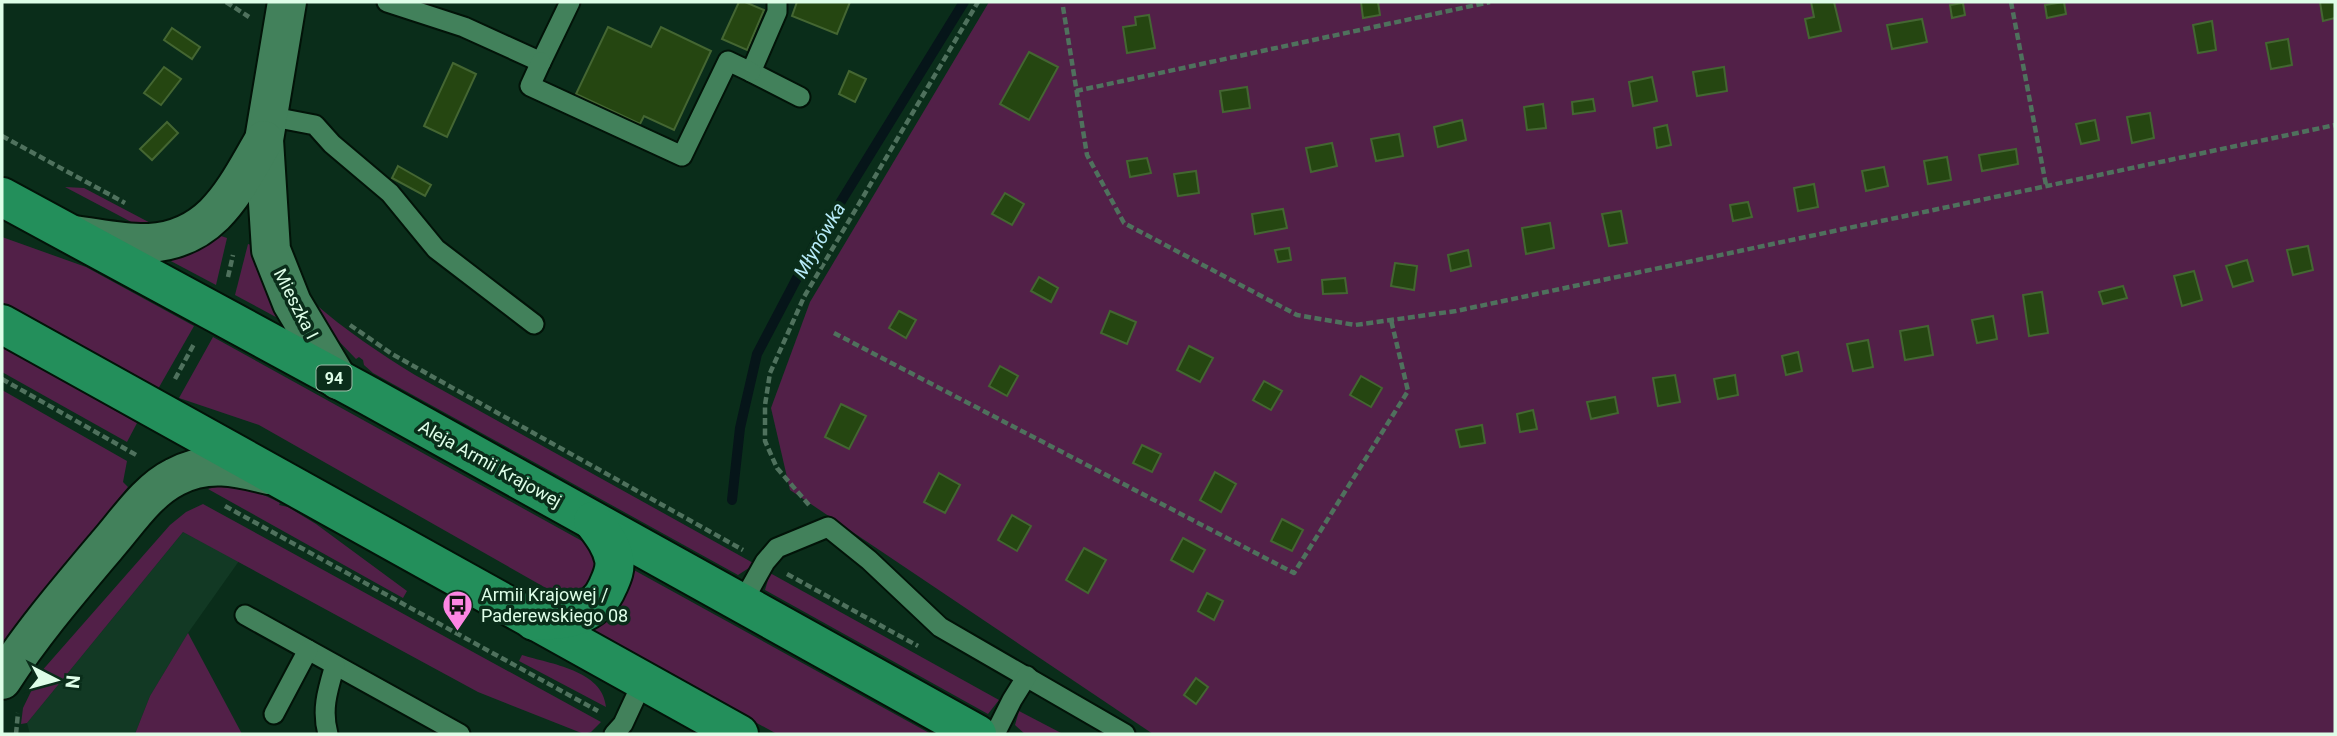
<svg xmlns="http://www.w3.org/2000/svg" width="2337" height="736" viewBox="0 0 2337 736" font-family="Roboto,sans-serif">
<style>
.built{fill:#123924}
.green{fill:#522048}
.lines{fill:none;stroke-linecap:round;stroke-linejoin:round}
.stream{stroke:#061519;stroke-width:10}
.building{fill:#254611;stroke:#446632;stroke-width:2}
.service-casing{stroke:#021308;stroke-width:23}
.minor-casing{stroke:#021308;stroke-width:42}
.tertiary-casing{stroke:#021308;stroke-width:42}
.primary-casing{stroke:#021308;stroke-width:42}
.path{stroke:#4f715d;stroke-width:4.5;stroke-dasharray:7 3.5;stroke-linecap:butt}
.service{stroke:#42815b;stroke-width:19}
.minor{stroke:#42815b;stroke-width:38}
.tertiary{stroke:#42815b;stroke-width:38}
.primary{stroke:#238f5b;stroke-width:38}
.labels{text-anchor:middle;stroke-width:7;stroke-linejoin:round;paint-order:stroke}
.shield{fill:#0a2d1a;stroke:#9ebfaa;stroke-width:2}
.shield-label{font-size:16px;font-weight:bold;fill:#defee8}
.street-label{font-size:18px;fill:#defee8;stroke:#0a2d1a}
.poi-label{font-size:18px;fill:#defee8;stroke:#0a2d1a;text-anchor:start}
.water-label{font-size:19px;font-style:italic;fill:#b7ebf9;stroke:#0a2d1a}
</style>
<rect width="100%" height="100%" fill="#0a2d1a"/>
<polygon class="built" points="183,532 239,561 188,633 150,696 135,734 30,734 27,723"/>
<g class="green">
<polygon points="989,2 2335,2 2335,734 1153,734 790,490 771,408 810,302"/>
<polygon points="65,187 84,188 158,227 137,225"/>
<polygon points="212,233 227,238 216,285 167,259"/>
<polygon points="2,237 86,267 194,326 158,389 2,302"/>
<polygon points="248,244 261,248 287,323 235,295"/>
<path d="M 313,302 C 345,330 379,353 415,375 L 755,564 L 738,575 L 373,373 L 364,365 L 363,360 L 359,357 L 356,359 L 328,330 Z"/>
<path d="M 213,337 L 582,541 C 605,558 594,583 572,594 L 553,592 L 259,425 L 179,398 Z"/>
<polygon points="2,346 137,423 127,442 2,372"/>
<polygon points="2,390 127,461 123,482 128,487 2,645"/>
<path d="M 216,487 C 241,486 259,492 280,503 L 279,505 L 288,507 L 316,524 L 407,591 L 403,598 L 208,489 Z"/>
<polygon points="203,504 601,722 591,732 584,734 478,692 183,532 27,723 21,724 23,708 40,673 170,525 186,512"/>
<polygon points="632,569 931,734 777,734 589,631"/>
<polygon points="770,573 999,700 988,714 765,590"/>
<polygon points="188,633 242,734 135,734 150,696"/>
<path d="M 522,655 C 550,664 603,670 606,707 L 519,661 Z"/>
<polygon points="1019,711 1063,734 1025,734 1015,725"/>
</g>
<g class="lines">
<polyline class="stream" points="732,500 740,428 757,354 816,242 964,2"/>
</g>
<g class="building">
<polygon points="739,2 745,2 764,10 747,50 722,39"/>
<polygon points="797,2 850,2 837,34 792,16"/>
<polygon points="1361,2 1378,2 1380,15 1363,18"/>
<polygon points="1811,2 1834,2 1841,31 1809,38 1805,19 1814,17"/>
<polygon points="2064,2 2066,14 2047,18 2045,5"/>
<polygon points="2320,2 2335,2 2335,18 2323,21"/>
<polygon points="1963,3 1965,15 1952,18 1950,5"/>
<polygon points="1149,15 1155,48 1127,53 1123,27 1136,25 1135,17"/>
<polygon points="1922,19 1927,42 1892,49 1887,25"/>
<polygon points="2212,21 2216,50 2198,53 2193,25"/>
<polygon points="608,27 651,47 661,27 711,51 674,130 644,116 640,124 576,94"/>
<polygon points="172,28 200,47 192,59 164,40"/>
<polygon points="2288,39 2292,65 2271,69 2266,43"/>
<polygon points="1029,52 1058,67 1029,120 1000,104"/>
<polygon points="453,63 476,74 447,137 424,126"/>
<polygon points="164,67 181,79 161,105 144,93"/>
<polygon points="1724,67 1727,91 1697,96 1693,72"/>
<polygon points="849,71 866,79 855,102 839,94"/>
<polygon points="1652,77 1657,101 1633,106 1629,82"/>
<polygon points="1247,87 1250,108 1223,112 1220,91"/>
<polygon points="1593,99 1595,111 1573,114 1572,102"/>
<polygon points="1543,104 1546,128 1527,130 1524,107"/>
<polygon points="2150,113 2154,138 2132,143 2127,117"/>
<polygon points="1462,120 1466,140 1438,147 1434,127"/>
<polygon points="2095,120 2099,140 2081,144 2076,124"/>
<polygon points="167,122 178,133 152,160 140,149"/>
<polygon points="1667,125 1671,145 1657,148 1654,128"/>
<polygon points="1399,134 1403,156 1376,161 1371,139"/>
<polygon points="1332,143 1337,166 1311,172 1306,148"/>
<polygon points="2016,149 2018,164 1982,171 1979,155"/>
<polygon points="1947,157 1951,180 1928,184 1924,161"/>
<polygon points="1147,158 1151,173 1130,177 1127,161"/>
<polygon points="398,166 431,185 425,196 392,178"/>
<polygon points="1884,167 1888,186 1866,191 1862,171"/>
<polygon points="1196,171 1199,193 1178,196 1174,174"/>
<polygon points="1814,184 1818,207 1798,211 1794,188"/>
<polygon points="1005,193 1024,204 1012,225 992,214"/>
<polygon points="1748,202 1752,217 1733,221 1730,205"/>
<polygon points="1283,209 1287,228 1255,234 1252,214"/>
<polygon points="1621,211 1627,243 1609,246 1602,214"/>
<polygon points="1550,223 1554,248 1526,254 1522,228"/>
<polygon points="2308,246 2313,270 2293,275 2287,250"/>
<polygon points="1289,248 1291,260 1278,262 1275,250"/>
<polygon points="1468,250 1471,266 1451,271 1448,255"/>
<polygon points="2247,260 2253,281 2233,287 2226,266"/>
<polygon points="1395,263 1417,266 1414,290 1391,286"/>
<polygon points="2194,271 2202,300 2182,306 2174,276"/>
<polygon points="1039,277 1058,288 1051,302 1031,291"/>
<polygon points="1345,278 1347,293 1323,294 1322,280"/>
<polygon points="2123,286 2127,298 2103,304 2099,292"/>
<polygon points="2042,292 2048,333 2029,336 2023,295"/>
<polygon points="899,311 916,320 906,338 889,328"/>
<polygon points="1110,311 1136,322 1127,344 1101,333"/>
<polygon points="1993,316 1997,339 1977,343 1972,320"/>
<polygon points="1928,326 1933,355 1905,360 1900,331"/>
<polygon points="1868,340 1873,367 1853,371 1847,344"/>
<polygon points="1189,346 1213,358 1200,382 1177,370"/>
<polygon points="1798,352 1802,371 1786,375 1782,356"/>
<polygon points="1000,366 1018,376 1007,396 989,386"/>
<polygon points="1675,375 1680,402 1658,406 1653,378"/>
<polygon points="1735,375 1738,395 1718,399 1714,379"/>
<polygon points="1361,376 1382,388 1371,407 1350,395"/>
<polygon points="1264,381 1282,391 1271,410 1253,400"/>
<polygon points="1615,397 1618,413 1591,419 1587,402"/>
<polygon points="841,404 866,416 849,449 825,437"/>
<polygon points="1533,410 1537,429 1520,432 1517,414"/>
<polygon points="1482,425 1485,443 1460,447 1456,430"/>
<polygon points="1142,445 1161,454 1152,472 1133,463"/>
<polygon points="1215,472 1236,484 1221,512 1200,500"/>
<polygon points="939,473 960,485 945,513 924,502"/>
<polygon points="1012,515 1031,526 1017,551 998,540"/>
<polygon points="1282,519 1303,530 1292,551 1271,541"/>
<polygon points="1183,538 1205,550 1193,572 1171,560"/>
<polygon points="1084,548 1106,560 1088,593 1066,580"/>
<polygon points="1207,593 1223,601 1214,620 1198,611"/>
<polygon points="1196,678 1208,687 1196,704 1184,695"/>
</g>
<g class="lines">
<defs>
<g id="service">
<polyline points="387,2 464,27 541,62 570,2"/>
<polyline points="777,2 777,12 751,72 800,97"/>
<polyline points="541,62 530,86 682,156 728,61 751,72"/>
<polyline points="268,116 315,125 332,144 390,193 436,249 534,324"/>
<polyline points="742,603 765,562 777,548 828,527 869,560 940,627 1125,734"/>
<polyline points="245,615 460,734"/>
<polyline points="274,714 308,650"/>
<path d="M 328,734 C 321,709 328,689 335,665"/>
<polyline points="614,734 623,724 643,681"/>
<polyline points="995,734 1012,700 1027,676"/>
</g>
<g id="minor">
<polyline points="287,2 264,140 271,250 292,303 338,380"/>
<path d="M 74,235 C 98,238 125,244 149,243 C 214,239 235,189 264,140"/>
</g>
<path id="tertiary" d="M 2,680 C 33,632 70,589 107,545 C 128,521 147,491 175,477 C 207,460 237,467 269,475"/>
<g id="primary">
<polyline points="2,197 369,396 977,734"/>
<polyline points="2,324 739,734"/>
<path d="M 534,621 C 564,621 595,617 608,586 C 612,577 616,569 614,559 C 611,544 602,533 593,521"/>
</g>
</defs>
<use href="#service" class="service-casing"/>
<use href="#minor" class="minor-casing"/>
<use href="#tertiary" class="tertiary-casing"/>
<use href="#primary" class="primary-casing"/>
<g class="path">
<polyline points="226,2 249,17"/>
<polyline points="2011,2 2046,185"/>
<polyline points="1063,7 1087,155 1124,223 1297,315 1355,325 1456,311 2335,125"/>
<polyline points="1076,91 1490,2"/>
<polyline points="2,136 125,203"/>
<polyline points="228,277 233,255"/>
<polyline points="350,325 392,354 743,550"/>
<polyline points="834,333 1294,573 1408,391 1391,320"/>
<polyline points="2,379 138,456"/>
<polyline points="175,379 194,344"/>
<polyline points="809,505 777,468 765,441 765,405 770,373 804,297 978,2"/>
<polyline points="225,506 598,711"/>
<polyline points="787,574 918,646"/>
<polyline points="16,734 18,713"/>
</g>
<use href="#service" class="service"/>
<use href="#minor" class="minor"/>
<use href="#tertiary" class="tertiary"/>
<use href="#primary" class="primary"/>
</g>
<defs>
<symbol id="bus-pin" viewBox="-11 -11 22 30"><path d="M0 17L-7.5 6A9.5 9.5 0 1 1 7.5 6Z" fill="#fc86e3" stroke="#0a2d1a"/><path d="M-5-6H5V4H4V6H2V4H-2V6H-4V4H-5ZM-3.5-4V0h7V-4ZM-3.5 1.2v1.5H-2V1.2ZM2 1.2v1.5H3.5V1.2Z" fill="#111"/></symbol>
</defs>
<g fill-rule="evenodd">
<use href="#bus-pin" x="440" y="588" width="35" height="47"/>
</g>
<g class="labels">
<rect class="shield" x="316.5" y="365.5" width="35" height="25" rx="5"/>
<g class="shield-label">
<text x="334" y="384">94</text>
</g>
<g class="street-label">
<text transform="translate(296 304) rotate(63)" y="6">Mieszka I</text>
<text transform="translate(490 464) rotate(29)" y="6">Aleja Armii Krajowej</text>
</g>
<g class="poi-label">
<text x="481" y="601">Armii Krajowej /<tspan x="481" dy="21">Paderewskiego 08</tspan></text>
</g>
<g class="water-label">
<text transform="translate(819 240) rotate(-60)" y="7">Młynówka</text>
</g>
</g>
<rect width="2337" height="736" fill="none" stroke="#defee8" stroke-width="7"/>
<g transform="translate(56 680) rotate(96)" stroke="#0a2d1a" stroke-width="5" paint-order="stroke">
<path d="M0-5L12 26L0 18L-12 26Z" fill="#defee8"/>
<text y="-10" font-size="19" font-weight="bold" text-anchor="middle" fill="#defee8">N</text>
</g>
</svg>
